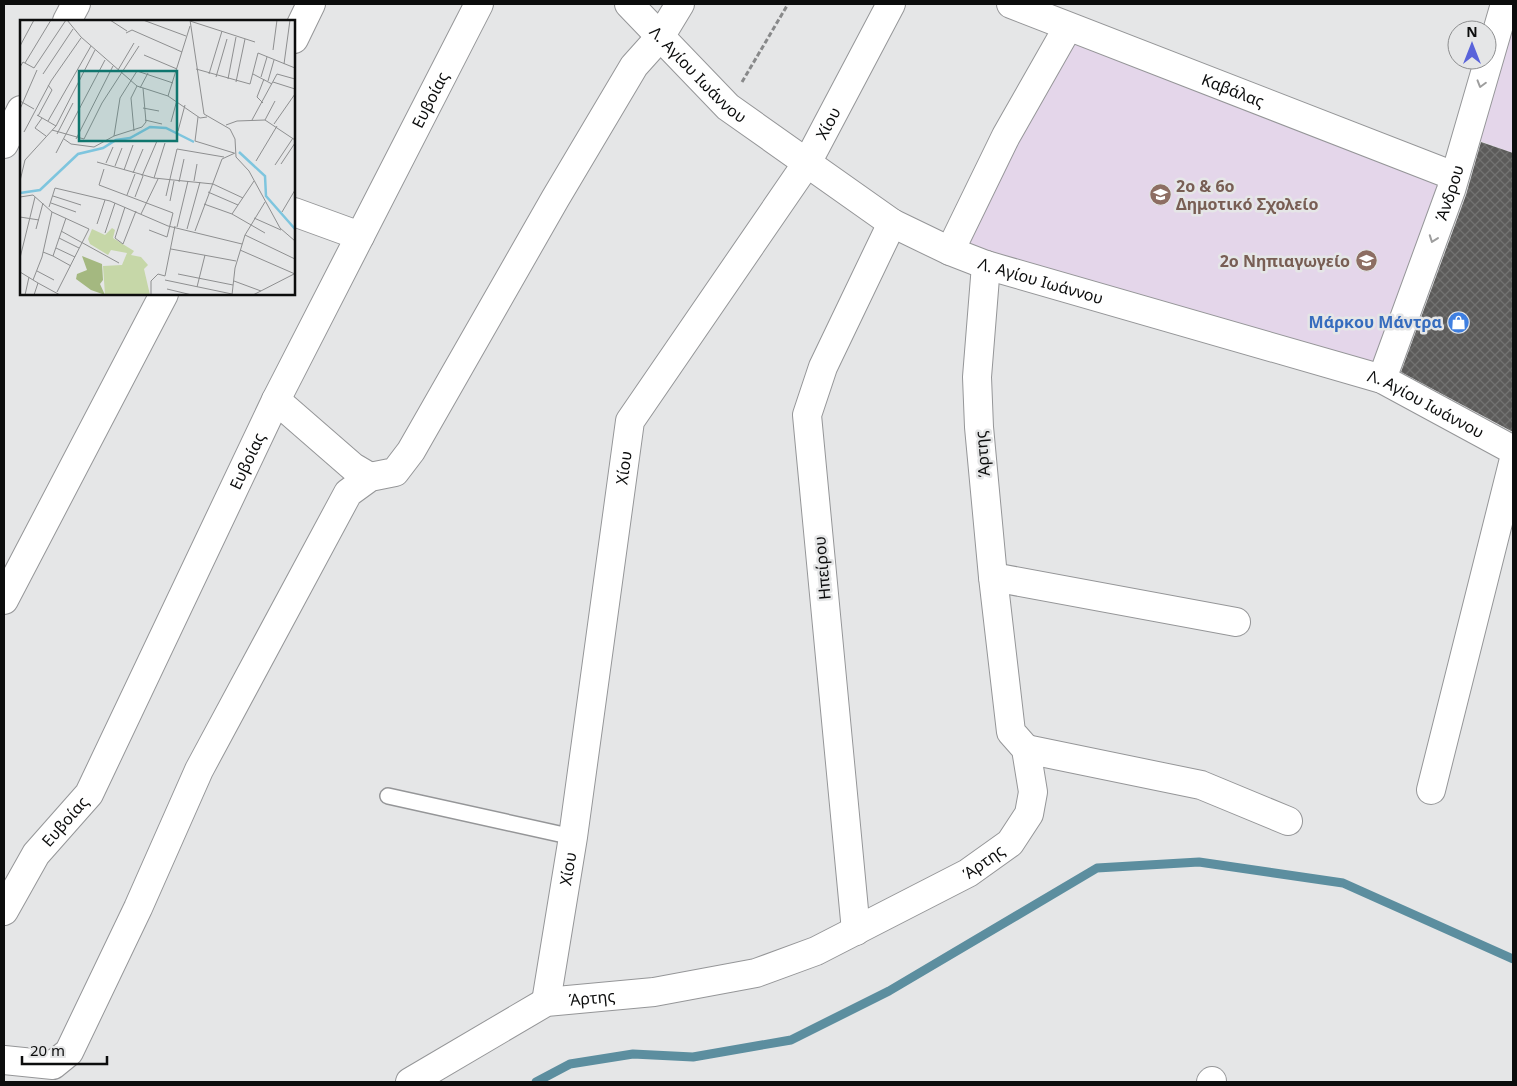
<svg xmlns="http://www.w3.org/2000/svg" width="1517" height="1086" viewBox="0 0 1517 1086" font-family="'Noto Sans',sans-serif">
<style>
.education{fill:#e4d6ea}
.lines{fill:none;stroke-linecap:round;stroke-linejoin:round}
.stream{stroke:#5c8e9f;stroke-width:9}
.building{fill:url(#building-cross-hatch)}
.service-casing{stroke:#959698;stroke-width:18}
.minor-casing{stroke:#959698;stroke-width:30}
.tertiary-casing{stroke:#959698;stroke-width:30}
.path{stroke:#88898a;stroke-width:3;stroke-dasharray:5 2.5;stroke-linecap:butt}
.service{stroke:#fff;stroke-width:15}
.minor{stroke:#fff;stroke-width:28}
.tertiary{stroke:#fff;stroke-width:28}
.oneway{stroke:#9e9e9e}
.labels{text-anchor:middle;stroke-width:5;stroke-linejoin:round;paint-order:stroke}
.street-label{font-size:16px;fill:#0c0d0d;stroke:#e5e6e7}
.education-label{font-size:16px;font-weight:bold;fill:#785e54;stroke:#e5e6e7;text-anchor:start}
.shop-label{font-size:16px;font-weight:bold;fill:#366cbe;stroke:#e5e6e7;text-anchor:end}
.inset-river{fill:none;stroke:#7ec5de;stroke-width:2.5}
.inset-road{fill:none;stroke:#8e8f90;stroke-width:1}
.view{fill:#0f766e;fill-opacity:0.15;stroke:#0f766e;stroke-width:2.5}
.inset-edge{fill:none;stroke:#0c0d0d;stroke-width:2.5}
</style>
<defs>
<pattern id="building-cross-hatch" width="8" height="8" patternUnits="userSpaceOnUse" patternTransform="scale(1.25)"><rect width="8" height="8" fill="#5c5b5a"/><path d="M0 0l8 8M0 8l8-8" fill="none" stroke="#727271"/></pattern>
</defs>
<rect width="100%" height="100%" fill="#e5e6e7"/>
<g class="education">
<polygon points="1513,4 1513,153 1472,138"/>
<polygon points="1068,27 1454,176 1382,379 950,251"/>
</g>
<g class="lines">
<polyline class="stream" points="536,1082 570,1064 633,1054 693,1057 791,1040 889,991 1097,868 1199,862 1343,883 1513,959"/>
</g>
<polygon class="building" points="1481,142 1513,153 1513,432 1401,372 1466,195"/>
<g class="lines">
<defs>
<polyline id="service" points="388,796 573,837"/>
<g id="minor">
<path id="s1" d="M 1011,4 L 1454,176"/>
<polyline points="67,21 76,4"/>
<polyline points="294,39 311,4"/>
<polyline points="4,144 21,110"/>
<polyline points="294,212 360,236"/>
<polyline points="950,251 1006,136 1068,27"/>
<path id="s2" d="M 1382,379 L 1451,190 L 1505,4"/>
<polyline points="276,400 353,467 370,477"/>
<polyline points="993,577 1236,622"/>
<polyline points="4,600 164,294"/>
<polyline points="1026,749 1201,785 1288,821"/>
<polyline points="1431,790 1513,463"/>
<path id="s3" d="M 4,911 L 36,854 L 89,794 L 276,400 L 479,4"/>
<polyline points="856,931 807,415 823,367 892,223"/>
<path id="s4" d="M 546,1002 L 573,837 L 630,421 L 807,163 L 891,4"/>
<polyline points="4,1060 53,1065 69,1052 138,908 199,770 348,493 370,477 395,472 411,451 555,199 634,66 660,37 680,4"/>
<path id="s5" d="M 410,1082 L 546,1002 L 654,992 L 756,973 L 816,951 L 968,873 L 1010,843 L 1029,814 L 1033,792 L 1026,749 L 1011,732 L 993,577 L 979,427 L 977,377 L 986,265"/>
<polyline points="1211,1082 1212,1081"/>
</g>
<g id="tertiary">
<path id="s6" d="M 629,4 L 728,107 L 892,223 L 950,251 L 986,265 L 1382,379 L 1513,450"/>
</g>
</defs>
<use href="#service" class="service-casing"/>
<use href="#minor" class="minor-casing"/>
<use href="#tertiary" class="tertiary-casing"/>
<polyline class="path" points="742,82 788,4"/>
<use href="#service" class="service"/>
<use href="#minor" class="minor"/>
<use href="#tertiary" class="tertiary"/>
</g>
<defs><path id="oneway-chevron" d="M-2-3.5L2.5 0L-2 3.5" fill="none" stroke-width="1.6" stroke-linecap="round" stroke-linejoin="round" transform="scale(1.25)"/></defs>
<g class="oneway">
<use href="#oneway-chevron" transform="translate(1481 84) rotate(106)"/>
<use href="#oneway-chevron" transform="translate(1433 239) rotate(110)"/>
</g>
<defs>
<symbol id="school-disc" viewBox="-11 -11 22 22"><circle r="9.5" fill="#8d6e63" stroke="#e5e6e7"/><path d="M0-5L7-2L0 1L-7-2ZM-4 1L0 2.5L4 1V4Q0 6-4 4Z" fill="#fff"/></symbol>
<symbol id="shop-disc" viewBox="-11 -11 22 22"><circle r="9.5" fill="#3f7fe0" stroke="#e5e6e7"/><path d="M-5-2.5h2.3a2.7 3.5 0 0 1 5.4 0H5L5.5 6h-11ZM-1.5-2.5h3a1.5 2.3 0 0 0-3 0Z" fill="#fff"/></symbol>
</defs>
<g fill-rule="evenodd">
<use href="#school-disc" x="1148" y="182" width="25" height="25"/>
<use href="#school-disc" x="1354" y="248" width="25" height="25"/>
<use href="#shop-disc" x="1446" y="310" width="25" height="25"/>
</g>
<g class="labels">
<g class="street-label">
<text dy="6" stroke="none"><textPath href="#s6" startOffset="99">Λ. Αγίου Ιωάννου</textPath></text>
<text dy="6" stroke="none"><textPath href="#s1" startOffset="238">Καβάλας</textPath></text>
<text dy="6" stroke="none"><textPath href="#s3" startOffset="919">Ευβοίας</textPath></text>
<text dy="6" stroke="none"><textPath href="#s4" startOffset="945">Χίου</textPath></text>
<text dy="6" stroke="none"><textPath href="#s2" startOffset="198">Άνδρου</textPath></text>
<text dy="6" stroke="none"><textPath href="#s6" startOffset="504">Λ. Αγίου Ιωάννου</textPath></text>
<text dy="6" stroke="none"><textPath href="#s6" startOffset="909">Λ. Αγίου Ιωάννου</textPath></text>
<text transform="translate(982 454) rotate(-95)" y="6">Άρτης</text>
<text dy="6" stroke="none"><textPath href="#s3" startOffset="514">Ευβοίας</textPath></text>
<text dy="6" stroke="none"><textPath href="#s4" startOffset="540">Χίου</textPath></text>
<text transform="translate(822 568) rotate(-95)" y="6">Ηπείρου</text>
<text dy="6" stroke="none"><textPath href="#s3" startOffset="109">Ευβοίας</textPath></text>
<text dy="6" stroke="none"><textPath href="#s5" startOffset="624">Άρτης</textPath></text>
<text dy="6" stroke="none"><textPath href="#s4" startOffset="135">Χίου</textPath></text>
<text dy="6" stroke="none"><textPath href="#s5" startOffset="204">Άρτης</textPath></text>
</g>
<g class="education-label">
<text x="1176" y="192">2ο &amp; 6ο<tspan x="1176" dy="18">Δημοτικό Σχολείο</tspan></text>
<text x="1350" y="267" text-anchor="end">2ο Νηπιαγωγείο</text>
</g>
<g class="shop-label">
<text x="1442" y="328">Μάρκου Μάντρα</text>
</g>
</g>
<g transform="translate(20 20)">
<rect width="275" height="275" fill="#e5e6e7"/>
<path d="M 92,208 L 95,210 L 93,218 L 114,231 L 111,235 L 121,237 L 128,245 L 124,249 L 130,275 L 85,275 L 83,246 L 102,245 L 107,233 L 91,230 L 88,235 L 70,224 L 68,219 L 72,209 L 85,215 Z" fill="#c6d7a8"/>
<path d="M 62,236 L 82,244 L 83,260 L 80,264 L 85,275 L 71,270 L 56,259 L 57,254 L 67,250 Z" fill="#a4b880"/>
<path class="inset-river" d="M 219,132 L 245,156 L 246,176 L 275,209M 0,173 L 20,170 L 58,134 L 83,128 L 96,120 L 110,118 L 130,107 L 146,108 L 174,122"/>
<path class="inset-road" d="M 47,0 L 61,17 L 117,66 L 148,76 L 180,98 L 187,97M 90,0 L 107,11M 123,0 L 166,16M 170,0 L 184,94 L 210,109 L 215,119 L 216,137 L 229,151 L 260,208 L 275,221M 170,1 L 235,22M 106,13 L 112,10 L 162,32M 0,26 L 14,0M 253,30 L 257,0M 124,35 L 157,49M 5,43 L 31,0M 264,44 L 270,0M 0,47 L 3,42 L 14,48M 14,48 L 46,0M 176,49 L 230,64 L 238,33 L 275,48M 98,50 L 114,23M 23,54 L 53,9M 189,54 L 202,11M 233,54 L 252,64M 196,57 L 207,19M 241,57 L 247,37M 208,59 L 216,17M 248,61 L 254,40M 216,62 L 225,19M 253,62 L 275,69M 120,68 L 128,53M 148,76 L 170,6M 0,81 L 14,89M 243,83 L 237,77 L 244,59M 123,88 L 139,91M 0,89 L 17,50M 17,95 L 36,106M 18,96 L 32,70 L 28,65M 178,97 L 175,121 L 214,133M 22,98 L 15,108 L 26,116M 125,100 L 142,104M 232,100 L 257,54 L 275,59M 245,100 L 255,81M 28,101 L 71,26M 151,102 L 157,80M 254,104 L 275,74M 206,105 L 217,101 L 245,100 L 275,120M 32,110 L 64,119 L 82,83 L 119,26M 114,111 L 111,78 L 117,66M 158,111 L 165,85M 4,112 L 31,61 L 61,18M 37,114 L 53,83M 94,116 L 100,78 L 117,51 L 153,63M 44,119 L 51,124 L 74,127 L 94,116 L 122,107 L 126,102 L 123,68M 56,119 L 93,46M 36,133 L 85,40M 236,141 L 257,106M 77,142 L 134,158 L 193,164 L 223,178M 86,143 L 93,127M 261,144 L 275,123M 255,145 L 273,118M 95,146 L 102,128M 84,149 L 79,165 L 153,193 L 147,217 L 129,210M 104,150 L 113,125M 113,153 L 123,129M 122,156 L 137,121M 134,158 L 145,123M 0,161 L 5,140 L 36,106 L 75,30M 174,161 L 177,144M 234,161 L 212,194 L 245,213M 159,162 L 164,139M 188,172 L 218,185M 107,175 L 115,154M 33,176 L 61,185M 146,176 L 157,129 L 204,137M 0,177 L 13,175 L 32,192 L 22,237 L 13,260M 115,177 L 123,156M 150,181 L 154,161M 31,183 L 56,192M 184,184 L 212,194M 29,187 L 35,168 L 90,181 L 148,206 L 222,224M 105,187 L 95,218 L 103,224 L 116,191M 32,192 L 69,209 L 37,272M 262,192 L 275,170M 121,194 L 138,159M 0,197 L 19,200M 234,198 L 261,210M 77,204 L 85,180M 157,207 L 168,161M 16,209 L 23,183M 167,209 L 180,162M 41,211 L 99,243M 175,211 L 202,139 L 215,133M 85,213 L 95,183M 225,215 L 275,239M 39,218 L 59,228M 36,228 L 55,237M 151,229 L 216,241M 220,230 L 275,254M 23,232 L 33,236 L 46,198M 33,236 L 51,246M 0,238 L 15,177M 17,251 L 34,260M 0,252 L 18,263 L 14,275M 158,254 L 213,265M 145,260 L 212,274M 214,261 L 241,271M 18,263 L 40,275M 177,267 L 185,235M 147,269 L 172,275M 5,275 L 9,257M 131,275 L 131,261 L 138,254 L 145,256 L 155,206M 212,275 L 215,248 L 225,215 L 245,182M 233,275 L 274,254"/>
<path class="view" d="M 59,51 L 157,51 L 157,121 L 59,121 Z"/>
<rect width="275" height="275" class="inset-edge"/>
</g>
<rect width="1517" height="1086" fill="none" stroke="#0c0d0d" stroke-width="10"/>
<g transform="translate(1472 45)"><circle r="24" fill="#e5e6e7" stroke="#8e8f90"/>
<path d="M0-4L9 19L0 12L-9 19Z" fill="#5963da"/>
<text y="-8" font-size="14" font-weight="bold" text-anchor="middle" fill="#0c0d0d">N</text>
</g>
<path d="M22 1056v8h85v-8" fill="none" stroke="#0c0d0d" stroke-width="2.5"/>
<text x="30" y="1056" font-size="15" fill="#0c0d0d" stroke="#e5e6e7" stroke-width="4" paint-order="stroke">20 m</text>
</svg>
